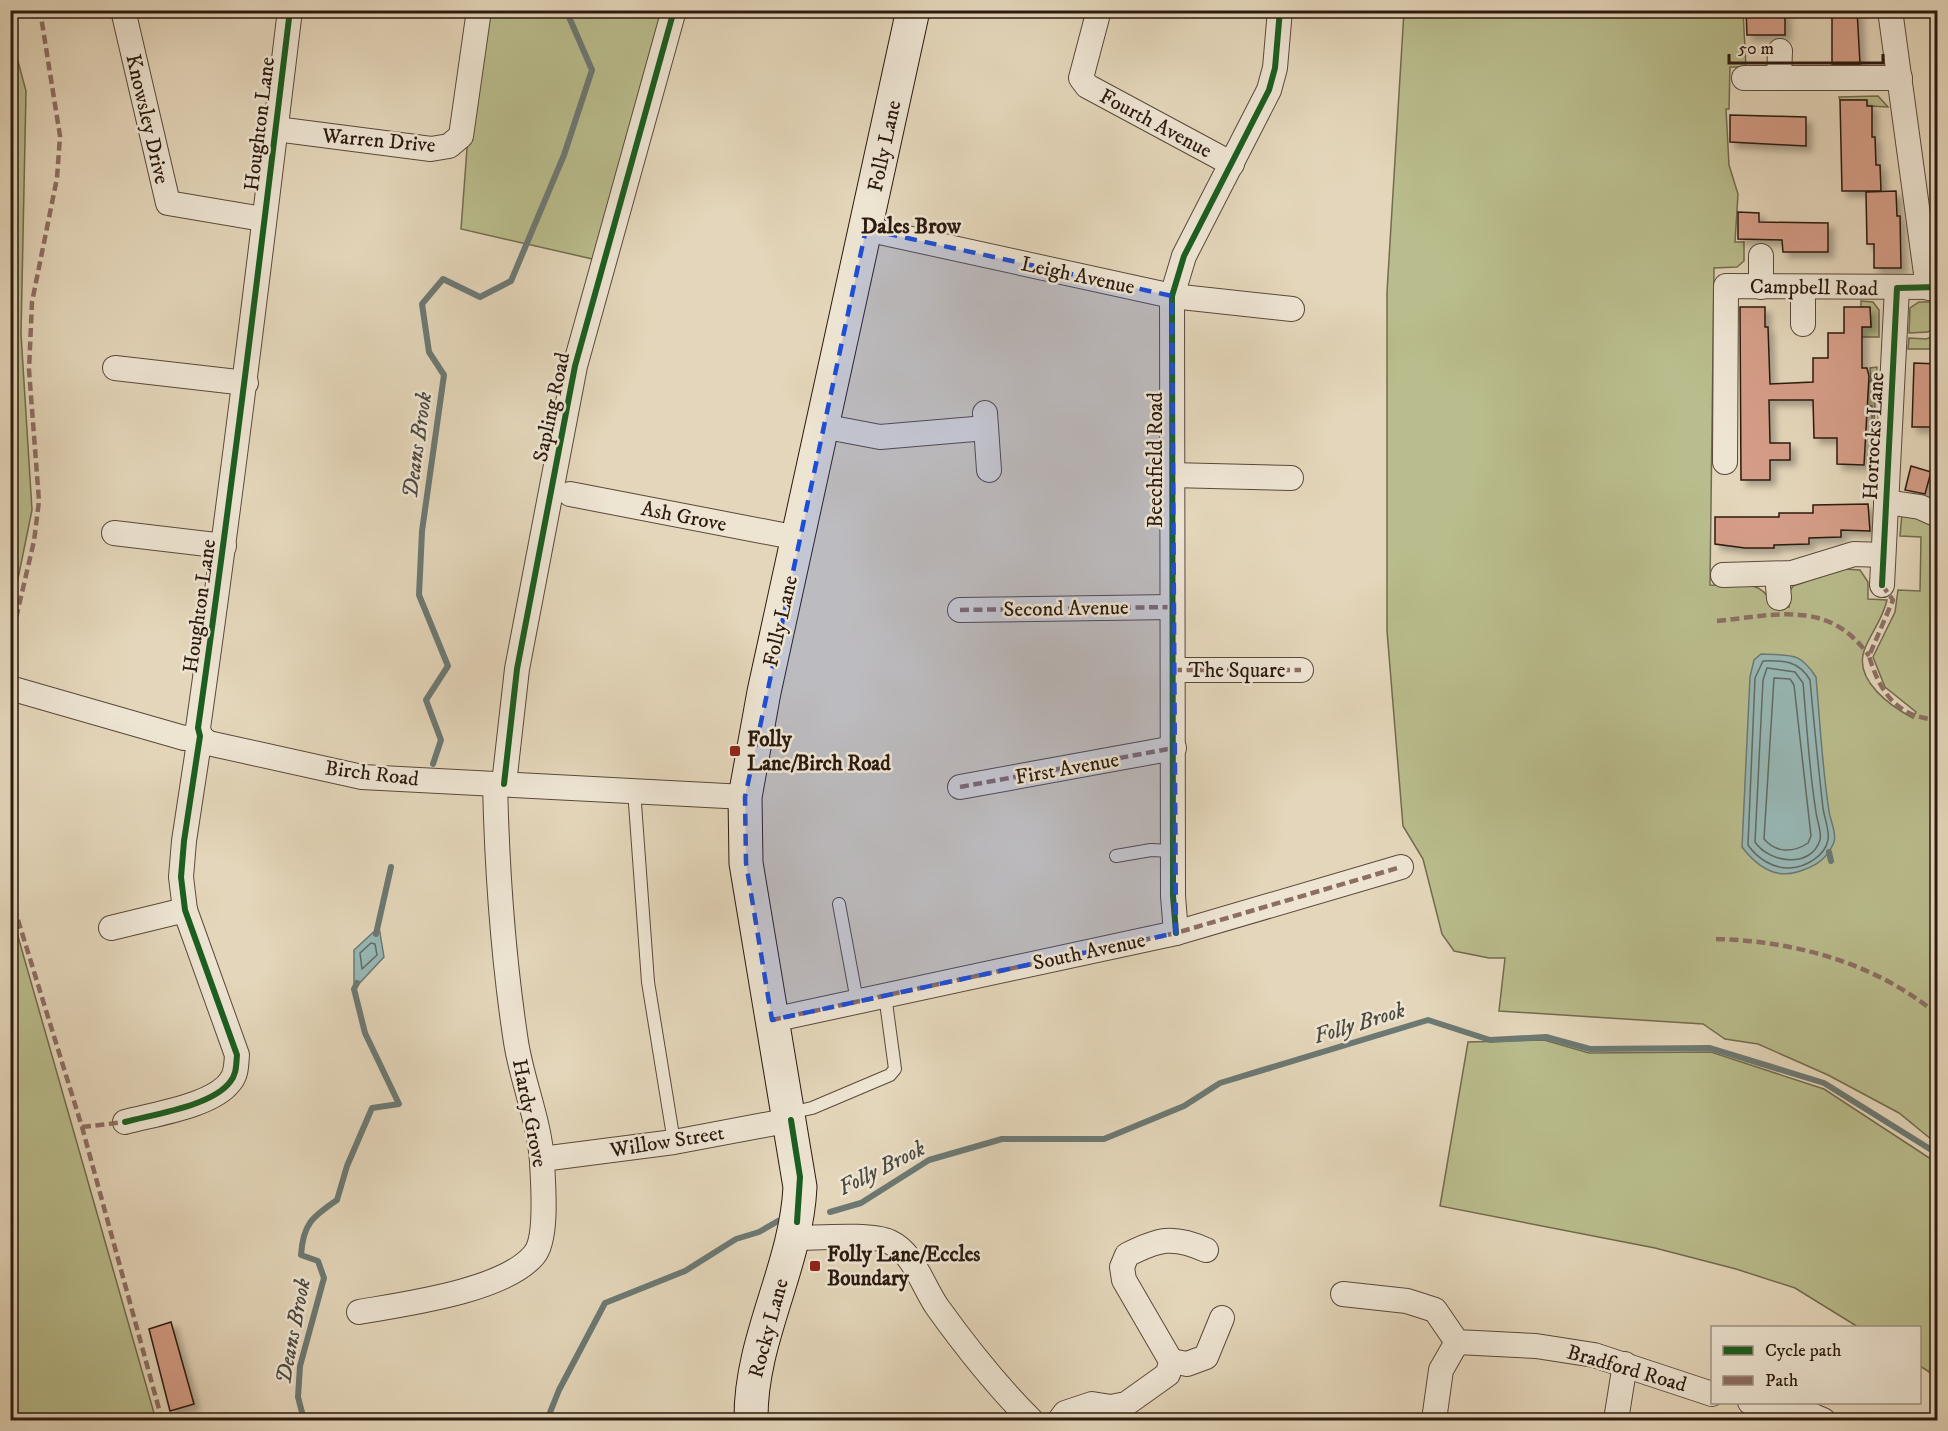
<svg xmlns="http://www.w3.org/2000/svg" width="1948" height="1431" viewBox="0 0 1948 1431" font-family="'IM FELL DW Pica',serif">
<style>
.green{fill:#b9bc8c;stroke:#726b4e;stroke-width:1.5}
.water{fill:#97b8b6;stroke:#6c7973;stroke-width:1.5}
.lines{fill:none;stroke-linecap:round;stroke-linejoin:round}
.shore{stroke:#626962;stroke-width:1.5}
.stream{stroke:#6c7973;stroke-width:6}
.building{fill:#d59d87;stroke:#2c1a0f;stroke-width:1.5;filter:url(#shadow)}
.service-casing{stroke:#5a493a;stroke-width:14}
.minor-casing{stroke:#5a493a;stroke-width:26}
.secondary-casing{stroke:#2c1a0f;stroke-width:35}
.service{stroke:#ede4d2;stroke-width:12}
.minor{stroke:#ede4d2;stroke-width:24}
.secondary{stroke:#ede4d2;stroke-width:33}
.quiet{stroke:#8d6e63;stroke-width:4.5;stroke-dasharray:9 4.5;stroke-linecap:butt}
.cycleway-casing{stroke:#ede4d2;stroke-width:10}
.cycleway{stroke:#1b5e20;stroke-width:6}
.marked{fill:#1d4ed8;fill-opacity:0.2;stroke:#1d4ed8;stroke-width:4.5;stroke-dasharray:12 8;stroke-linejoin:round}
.poi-dot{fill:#8f2418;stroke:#ede4d2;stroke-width:2}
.labels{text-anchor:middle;stroke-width:5;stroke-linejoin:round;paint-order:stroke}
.street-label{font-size:21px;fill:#2c1a0f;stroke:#ede4d2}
.poi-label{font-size:21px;font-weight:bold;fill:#2c1a0f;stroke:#ede4d2;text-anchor:start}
.neighbourhood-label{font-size:22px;font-weight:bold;fill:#2c1a0f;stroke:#ede4d2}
.water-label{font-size:22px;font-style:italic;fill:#4c4941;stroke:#ede4d2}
</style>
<defs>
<filter id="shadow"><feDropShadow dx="5.5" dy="5.5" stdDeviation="3" flood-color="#0004"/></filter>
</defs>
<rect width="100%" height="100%" fill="#e4d6ba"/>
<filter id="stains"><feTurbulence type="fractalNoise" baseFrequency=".00333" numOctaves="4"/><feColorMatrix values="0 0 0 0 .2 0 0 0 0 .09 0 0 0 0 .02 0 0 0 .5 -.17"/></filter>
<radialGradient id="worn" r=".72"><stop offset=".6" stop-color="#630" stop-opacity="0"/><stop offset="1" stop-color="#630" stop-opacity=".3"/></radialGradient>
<g class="green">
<polygon points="486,11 663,11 597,260 461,229 468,135"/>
<path d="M 1404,11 L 1743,11 L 1746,67 L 1730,67 L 1729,109 L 1726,109 L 1729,165 L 1738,194 L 1735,242 L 1744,242 L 1744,261 L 1737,267 L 1714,268 L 1710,585 C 1735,587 1765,576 1772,608 L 1789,607 L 1789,592 L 1793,586 L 1843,569 L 1860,570 L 1868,582 L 1868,599 L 1887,600 C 1883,619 1870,634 1864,651 C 1854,681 1892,707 1913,718 L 1916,712 L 1885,687 L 1873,657 L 1895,612 L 1898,590 L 1920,591 L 1921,537 L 1900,536 L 1902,513 L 1917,517 L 1937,529 L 1937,1144 L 1899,1113 L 1828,1075 L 1758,1044 L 1725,1039 L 1703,1024 L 1499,1011 L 1505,958 L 1489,958 L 1454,951 L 1442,934 L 1423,859 L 1403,826 L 1387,631 L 1387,292 Z"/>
<polygon points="11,35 26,91 21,334 32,510 11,613"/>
<polygon points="1878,96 1888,107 1867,106 1866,100 1840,100 1839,97"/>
<polygon points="1861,301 1873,302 1879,310 1879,337 1861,337 1862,327 1871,327 1870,308 1861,307"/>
<polygon points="1919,302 1937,302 1937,326 1928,332 1909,333 1910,308"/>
<polygon points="1937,335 1937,349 1908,349 1909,338 1926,339"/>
<polygon points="1877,367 1874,421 1872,421 1872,406 1864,405 1865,384 1871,381 1870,368"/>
<polygon points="11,912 156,1420 11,1420"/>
<polygon points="1544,1040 1589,1053 1711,1052 1824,1089 1937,1163 1937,1377 1920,1366 1920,1328 1858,1327 1795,1288 1736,1269 1655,1248 1440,1206 1468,1042"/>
</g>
<g class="water">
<path d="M 1761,654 C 1791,656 1799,651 1816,677 C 1820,721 1822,767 1829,811 C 1830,820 1837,833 1834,842 C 1827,860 1814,867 1797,872 C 1774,879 1755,864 1742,847 L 1750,677 L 1754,660 Z"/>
<polygon points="379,927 384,957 354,989 354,950"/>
</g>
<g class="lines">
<g class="shore">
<path d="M 1763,661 C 1784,660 1799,661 1810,680 C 1814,723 1818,765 1823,808 C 1824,817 1830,831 1828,840 C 1825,856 1806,867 1790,868 C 1773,869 1757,858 1748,845 L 1755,678 Z"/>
<path d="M 1767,668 L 1795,672 L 1803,683 C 1807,726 1809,770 1816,812 C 1817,821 1822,832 1820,840 C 1811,869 1769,863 1755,842 L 1763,680 Z"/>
<path d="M 1774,678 L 1790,679 L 1794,685 L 1811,836 L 1808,843 C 1793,853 1776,853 1764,839 Z"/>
<polygon points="371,943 375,944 377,955 362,969 360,953"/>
</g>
<g class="stream">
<polyline points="433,764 441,740 426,700 448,666 419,595 422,531 444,375 429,352 422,304 443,279 480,297 511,281 564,155 592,70 566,10"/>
<polyline points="1829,852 1831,861"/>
<polyline points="376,934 391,867"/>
<polyline points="830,1212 861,1203 929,1160 1002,1139 1104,1139 1184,1106 1220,1083 1428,1020 1490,1040 1546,1037 1590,1049 1710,1048 1824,1083 1938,1154"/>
<path d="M 304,1420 L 298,1397 L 300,1366 L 324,1278 L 318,1261 L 301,1255 C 303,1224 312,1217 337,1200 L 347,1166 L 372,1108 L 399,1104 L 365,1033 L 354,989 L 357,983"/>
<polyline points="547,1420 559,1390 605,1303 685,1271 736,1239 759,1232 778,1221"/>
</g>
</g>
<g class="building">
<polygon points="1746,10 1785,10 1785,35 1747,35"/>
<polygon points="1832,10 1857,10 1860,64 1832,64"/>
<polygon points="1840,100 1867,100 1867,106 1872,106 1872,137 1875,137 1876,165 1880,165 1881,191 1842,191"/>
<polygon points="1730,115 1806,117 1806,146 1730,142"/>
<polygon points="1896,191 1897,216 1900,216 1901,268 1874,268 1874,244 1867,244 1866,192"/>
<polygon points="1738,212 1759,213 1759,222 1828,223 1828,252 1783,252 1782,240 1738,239"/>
<polygon points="1740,307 1765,307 1765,327 1768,327 1770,384 1813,382 1813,358 1828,358 1828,333 1844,333 1844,307 1870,307 1871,327 1862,327 1862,368 1867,368 1869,376 1864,465 1837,464 1837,438 1814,438 1813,400 1769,400 1770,443 1790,443 1790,460 1770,460 1770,480 1741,480"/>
<polygon points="1914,363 1938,364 1938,427 1912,427"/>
<polygon points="1911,466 1931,472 1925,494 1905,490"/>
<polygon points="1868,504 1870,531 1841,530 1841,537 1809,538 1809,544 1774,545 1774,548 1745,548 1715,544 1715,517 1779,517 1779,513 1813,513 1813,505"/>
<polygon points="171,1322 194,1404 170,1411 149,1329"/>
</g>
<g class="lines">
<defs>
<g id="service">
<polyline points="634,790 648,982 674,1142"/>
<polyline points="1116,856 1151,850 1173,851"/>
<polyline points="839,904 857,1001"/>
<polyline points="789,1113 812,1108 890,1075 895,1069 885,995"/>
</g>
<g id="minor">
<polyline points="123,10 168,203 263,219"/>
<polyline points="1099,10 1081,78 1087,86 1232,164"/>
<polyline points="1890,10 1928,288"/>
<polyline points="1744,78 1900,78"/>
<polyline points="1779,78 1780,51"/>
<polyline points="276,129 431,149 449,146 461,136 479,10"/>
<polyline points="866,229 1172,296 1292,309"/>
<polyline points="1761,256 1761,287"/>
<polyline points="1803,324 1803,288"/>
<polyline points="115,368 246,383"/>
<polyline points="985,413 989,470"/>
<polyline points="822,426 880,437 986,428"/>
<polyline points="1725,462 1726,286 1938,287"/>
<polyline points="1171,475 1291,478"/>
<polyline points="570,494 798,538"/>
<polyline points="1886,502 1920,507 1938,515"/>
<polyline points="114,533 224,546"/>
<polyline points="1777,574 1779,598"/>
<polyline points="1723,575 1792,573 1854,554 1883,555"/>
<polyline points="1882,585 1897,288"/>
<polyline points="960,610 1172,607"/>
<polyline points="1173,670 1301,670"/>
<polyline points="10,688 184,738 200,736"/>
<polyline points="200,736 208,743 362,777 745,797"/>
<polyline points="504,784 517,669 575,366 674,10"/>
<polyline points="960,787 1174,748"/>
<polyline points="111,928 185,910"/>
<polyline points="1176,933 1173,896 1172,296 1184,256 1269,90 1275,68 1280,10"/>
<polyline points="772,1020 1176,933 1401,867"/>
<path d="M 125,1122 C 154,1114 212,1106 230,1082 C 237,1074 236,1064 237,1055 L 185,910 L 181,877 L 184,841 L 200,736 L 198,728 C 232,489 261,250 290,10"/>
<polyline points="542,1159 674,1142 791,1120"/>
<path d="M 794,1238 C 817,1238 871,1233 890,1242 C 914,1253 923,1287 938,1308 C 966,1347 997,1386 1031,1420"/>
<polyline points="1343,1294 1407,1301 1435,1310 1457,1342 1536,1346 1594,1355 1712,1394"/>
<path d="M 359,1312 C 405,1304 504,1291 534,1255 C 548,1239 543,1183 542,1162 C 540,1123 522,1081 516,1042 C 503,957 497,870 495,784"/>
<polyline points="1171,1361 1187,1364 1206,1357 1222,1318"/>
<polyline points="1750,1402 1797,1409 1823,1420"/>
<path d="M 1060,1420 L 1065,1413 L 1092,1404 L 1111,1407 L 1126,1404 L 1168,1374 L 1171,1361 L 1124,1280 L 1122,1267 L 1127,1255 C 1158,1239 1173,1235 1206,1250"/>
<polyline points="1434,1420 1441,1370 1457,1342"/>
<polyline points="1616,1420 1625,1364"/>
</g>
<path id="secondary" d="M 751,1420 C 750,1339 796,1268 800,1187 L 746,863 L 745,797 L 764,692 L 913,10"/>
</defs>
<use href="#service" class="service-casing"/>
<use href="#minor" class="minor-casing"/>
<use href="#secondary" class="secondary-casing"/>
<use href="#service" class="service"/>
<use href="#minor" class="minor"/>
<use href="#secondary" class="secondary"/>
<g class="quiet">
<path d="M 1882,585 L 1893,600 L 1869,656 C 1880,692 1896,717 1938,720"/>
<polyline points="960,610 1172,607"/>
<path d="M 1717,621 C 1777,615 1829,599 1869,656"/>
<polyline points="10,644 34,541 39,501 29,370 32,302 57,178 60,136 40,10"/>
<polyline points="1173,670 1301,670"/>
<polyline points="960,787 1174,748"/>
<polyline points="10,894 82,1127 162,1420"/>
<path d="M 1716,939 C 1795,941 1876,963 1938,1015"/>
<polyline points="772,1020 1176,933 1401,867"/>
<polyline points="82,1127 125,1122"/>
</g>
<defs>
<g id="cycleway">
<polyline points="1882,585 1897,288 1938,287"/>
<polyline points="504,784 517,669 575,366 674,10"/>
<polyline points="1176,933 1173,896 1172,296 1184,256 1269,90 1275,68 1280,10"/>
<polyline points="791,1120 800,1177 797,1222"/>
<path d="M 125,1122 C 154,1114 212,1106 230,1082 C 237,1074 236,1064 237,1055 L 185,910 L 181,877 L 184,841 L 200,736 L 198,728 C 232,489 261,250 290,10"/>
</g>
</defs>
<use href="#cycleway" class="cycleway-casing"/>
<use href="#cycleway" class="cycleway"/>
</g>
<path class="marked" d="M 866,229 L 1172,296 L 1176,933 L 772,1020 L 746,863 L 745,797 Z"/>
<g class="poi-dot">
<rect x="729" y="745" width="12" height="12" rx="3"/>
<rect x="809" y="1260" width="12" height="12" rx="3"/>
</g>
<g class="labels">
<g class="street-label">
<text transform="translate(148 119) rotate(77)" y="7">Knowsley Drive</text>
<text transform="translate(1156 123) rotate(28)" y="7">Fourth Avenue</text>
<text transform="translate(259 124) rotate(-83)" y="7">Houghton Lane</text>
<text transform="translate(379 140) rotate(5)" y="7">Warren Drive</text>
<text transform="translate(884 146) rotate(-78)" y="7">Folly Lane</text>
<text transform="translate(1078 275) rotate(12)" y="7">Leigh Avenue</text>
<text transform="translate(1814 287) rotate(1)" y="7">Campbell Road</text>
<text transform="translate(551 407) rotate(-78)" y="7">Sapling Road</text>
<text transform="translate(1873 436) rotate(-87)" y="7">Horrocks Lane</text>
<text transform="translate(1155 460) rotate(-90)" y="7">Beechfield Road</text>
<text transform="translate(684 516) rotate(11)" y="7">Ash Grove</text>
<text transform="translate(199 606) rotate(-82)" y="7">Houghton Lane</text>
<text transform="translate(1066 608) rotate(-1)" y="7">Second Avenue</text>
<text transform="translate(780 621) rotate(-77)" y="7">Folly Lane</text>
<text x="1237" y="677">The Square</text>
<text transform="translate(1067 768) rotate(-10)" y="7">First Avenue</text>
<text transform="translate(372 773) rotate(7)" y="7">Birch Road</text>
<text transform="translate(1089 951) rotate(-12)" y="7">South Avenue</text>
<text transform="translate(530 1113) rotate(79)" y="7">Hardy Grove</text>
<text transform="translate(667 1141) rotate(-9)" y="7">Willow Street</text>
<text transform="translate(768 1328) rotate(-75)" y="7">Rocky Lane</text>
<text transform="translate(1627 1368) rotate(16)" y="7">Bradford Road</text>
</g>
<g class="poi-label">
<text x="747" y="746">Folly<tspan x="747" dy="24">Lane/Birch Road</tspan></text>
<text x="827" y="1261">Folly Lane/Eccles<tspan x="827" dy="24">Boundary</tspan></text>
</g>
<g class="neighbourhood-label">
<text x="911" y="233">Dales Brow</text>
</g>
<g class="water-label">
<text transform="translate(416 445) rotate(-82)" y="8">Deans Brook</text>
<text transform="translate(1359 1022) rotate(-17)" y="8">Folly Brook</text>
<text transform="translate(881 1167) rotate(-27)" y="8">Folly Brook</text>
<text transform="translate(292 1331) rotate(-79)" y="8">Deans Brook</text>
</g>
</g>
<rect width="1948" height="1431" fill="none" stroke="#e4d6ba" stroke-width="36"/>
<rect x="12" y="12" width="1924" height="1407" fill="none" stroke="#2c1a0f" stroke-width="3"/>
<rect x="18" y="18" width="1912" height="1395" fill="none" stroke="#2c1a0f" stroke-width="1.5"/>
<rect x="1711" y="1326" width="210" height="78" fill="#ede4d2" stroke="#a09384" stroke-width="1.5"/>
<rect x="1723" y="1346" width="30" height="9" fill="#1b5e20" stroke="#a09384" stroke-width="1.5"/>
<text x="1765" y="1356" font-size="18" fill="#2c1a0f">Cycle path</text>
<rect x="1723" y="1376" width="30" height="9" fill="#8d6e63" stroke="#a09384" stroke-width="1.5"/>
<text x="1765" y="1386" font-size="18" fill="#2c1a0f">Path</text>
<path d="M1729 54v9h154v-9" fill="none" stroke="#2c1a0f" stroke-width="3"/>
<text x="1738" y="54" font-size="18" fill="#2c1a0f" stroke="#ede4d2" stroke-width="4.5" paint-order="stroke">50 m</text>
<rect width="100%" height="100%" filter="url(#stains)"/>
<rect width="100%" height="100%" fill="url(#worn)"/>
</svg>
